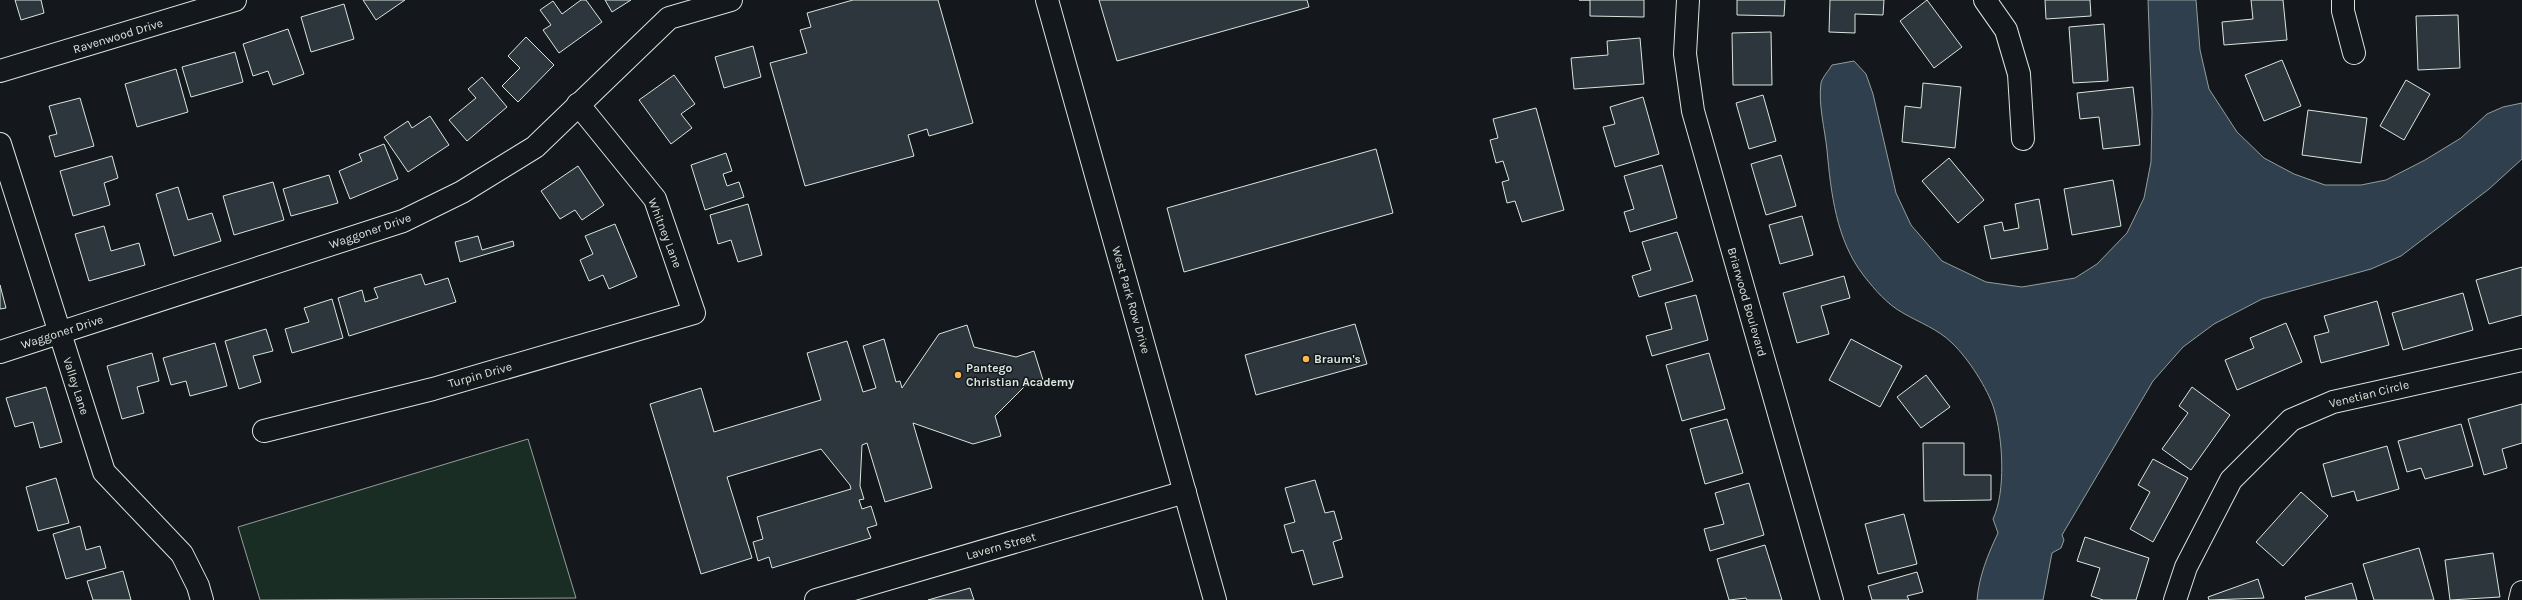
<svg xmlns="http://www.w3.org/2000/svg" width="2522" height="600" viewBox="0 0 2522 600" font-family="Karla,sans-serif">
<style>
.green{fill:#1a2d24;stroke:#939e99}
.water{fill:#2f3f4d;stroke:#939e99}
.building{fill:#2c363c;stroke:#d8e6dc}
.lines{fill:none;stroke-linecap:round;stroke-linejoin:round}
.minor-casing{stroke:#d8e6dc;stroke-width:24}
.major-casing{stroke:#d8e6dc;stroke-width:24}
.minor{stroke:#14181c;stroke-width:22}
.major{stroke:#14181c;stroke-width:22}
.poi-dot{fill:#ffb74d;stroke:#14181c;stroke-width:1.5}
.labels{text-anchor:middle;stroke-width:3;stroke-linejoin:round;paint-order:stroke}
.street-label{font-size:12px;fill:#d8e6dc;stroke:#14181c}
.poi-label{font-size:12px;font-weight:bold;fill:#d8e6dc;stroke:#14181c;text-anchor:start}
</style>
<rect width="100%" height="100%" fill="#14181c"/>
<polygon class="green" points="528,439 576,598 260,600 238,527"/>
<path class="water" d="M 2148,0 L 2196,0 L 2200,50 L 2209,89 L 2237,132 L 2264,158 L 2294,174 L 2325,185 L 2361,185 L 2386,180 L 2425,160 L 2461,138 L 2487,114 L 2503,107 L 2522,103 L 2522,159 L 2489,189 L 2401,256 L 2371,269 L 2262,299 L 2214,324 L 2183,347 L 2153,381 L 2062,535 L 2064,540 L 2061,548 L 2052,553 L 2043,600 L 1977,600 C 1979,576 1988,554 1998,533 L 1993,519 C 2006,492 2003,438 1994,409 C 1988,389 1968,358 1952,343 C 1938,329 1920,323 1903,313 C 1887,304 1875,290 1864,276 C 1836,240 1831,193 1827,150 C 1825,130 1818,104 1821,83 C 1822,78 1829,70 1832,65 L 1854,61 L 1866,74 L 1873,94 L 1896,193 L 1911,225 L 1942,261 L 1986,282 L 2022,287 L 2075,278 L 2097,264 L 2127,233 L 2144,198 L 2151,162 L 2152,112 Z"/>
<g class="building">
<polygon points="15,0 41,0 44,13 21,20"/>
<polygon points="363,0 405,0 376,20"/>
<polygon points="581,0 586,0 602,22 559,53 543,30 551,25 540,10 553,1 562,14"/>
<polygon points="605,0 631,0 612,12"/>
<polygon points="853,0 938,0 973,123 929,136 927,129 908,135 914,156 805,186 770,63 807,53 800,30 811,27 807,13"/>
<polygon points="1099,0 1307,0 1309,7 1117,61"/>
<polygon points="1579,0 1644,0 1644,17 1590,16 1590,0"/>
<polygon points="1737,0 1785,0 1784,16 1737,15"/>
<polygon points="1830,0 1884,0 1883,15 1855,14 1855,33 1829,32"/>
<polygon points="1927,0 1962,47 1934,68 1900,21"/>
<polygon points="2045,0 2090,0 2091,16 2046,19"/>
<polygon points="2251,0 2283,0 2287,40 2224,45 2222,22 2253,19"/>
<polygon points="344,4 354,39 311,52 301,17"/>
<polygon points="2458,15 2460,68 2418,70 2416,16"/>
<polygon points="2104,24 2108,81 2073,83 2069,27"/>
<polygon points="288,29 304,74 273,85 268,71 253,76 243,44"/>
<polygon points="1771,32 1772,85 1733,85 1732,33"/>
<polygon points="526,37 554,65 518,102 502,86 520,68 508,56"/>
<polygon points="1640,38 1644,84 1574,89 1571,58 1608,55 1607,41"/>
<polygon points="753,46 761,77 724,88 715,57"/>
<polygon points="235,52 243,82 191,97 182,67"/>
<polygon points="2282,60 2301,106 2264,121 2245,75"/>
<polygon points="176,69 188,112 137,127 125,84"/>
<polygon points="674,75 695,104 681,114 692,128 671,144 639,100"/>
<polygon points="482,77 507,107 467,141 449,120 476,98 468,89"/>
<polygon points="2406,80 2430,94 2404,140 2380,126"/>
<polygon points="1923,83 1961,87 1955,148 1902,142 1905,106 1921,108"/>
<polygon points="2133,87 2140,145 2103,149 2099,117 2080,119 2077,93"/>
<polygon points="1763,95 1776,141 1749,149 1736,103"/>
<polygon points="1643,97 1659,154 1615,167 1603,127 1615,124 1610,107"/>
<polygon points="80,98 94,146 55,157 49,136 57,134 49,106"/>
<polygon points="1536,108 1564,210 1522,222 1515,201 1507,203 1502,182 1509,180 1503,161 1496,163 1490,140 1498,138 1493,119"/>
<polygon points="2308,110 2367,118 2361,163 2302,155"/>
<polygon points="430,116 449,145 408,172 384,137 408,121 412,128"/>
<polygon points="384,144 398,179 350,199 339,171 362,161 359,154"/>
<polygon points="1376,149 1393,213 1184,272 1167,208"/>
<polygon points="726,153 732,171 723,174 727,186 739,182 744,197 705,210 691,165"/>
<polygon points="1781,155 1796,206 1766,215 1751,164"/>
<polygon points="112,156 118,178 104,183 110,205 73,216 60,171"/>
<polygon points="1949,158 1984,200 1958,223 1922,181"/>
<polygon points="1662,165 1677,218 1630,232 1624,212 1634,209 1624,176"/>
<polygon points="578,166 604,205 582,220 575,210 560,219 541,191"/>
<polygon points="329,175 338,203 291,216 283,189"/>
<polygon points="2113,180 2121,226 2072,235 2064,189"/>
<polygon points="273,182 284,220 234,235 223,196"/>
<polygon points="178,187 188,220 212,213 221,241 174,256 156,194"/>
<polygon points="2039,199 2048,249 1991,259 1984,226 2002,222 2004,231 2019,228 2015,204"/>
<polygon points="748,204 762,255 738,262 731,240 718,244 710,215"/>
<polygon points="1802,216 1813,255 1780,264 1769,225"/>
<polygon points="615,224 637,277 609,289 603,275 589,281 580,260 593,254 585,236"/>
<polygon points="104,226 111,251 139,243 145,265 89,281 75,234"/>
<polygon points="1677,232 1693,281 1639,297 1632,276 1651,270 1642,242"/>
<polygon points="478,236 482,250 513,241 514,246 460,262 455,242"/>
<polygon points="2522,267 2522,315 2489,324 2476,280"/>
<polygon points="421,274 425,285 448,278 456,302 349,336 338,298 362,290 365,302 378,298 374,288"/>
<polygon points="1844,276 1850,298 1821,306 1829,334 1797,343 1783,293"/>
<polygon points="0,285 6,308 0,309"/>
<polygon points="2463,293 2473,330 2403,350 2392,313"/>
<polygon points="1696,295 1708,340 1652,356 1646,336 1672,329 1665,303"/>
<polygon points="332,299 343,338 292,353 285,329 309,322 304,308"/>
<polygon points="2377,301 2389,345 2321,363 2314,336 2329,332 2324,316"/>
<polygon points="2286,323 2302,362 2237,390 2225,360 2254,348 2250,338"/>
<polygon points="1355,324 1367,364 1256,395 1245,355"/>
<polygon points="967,325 974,347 1016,357 1034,351 1043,380 1025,386 995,416 1001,436 973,444 913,423 932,488 885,502 867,443 862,445 860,486 864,499 859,500 862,509 871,506 877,525 867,528 871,538 772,568 769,557 758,561 753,542 763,539 757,517 851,489 850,485 821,449 727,477 752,558 701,574 650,404 701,388 714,432 821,400 807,353 847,341 863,392 876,388 863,346 884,339 896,382 900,381 902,388 939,334"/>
<polygon points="266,329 273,351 253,356 261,382 239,389 225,341"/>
<polygon points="1851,339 1902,366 1880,407 1829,380"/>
<polygon points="215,343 227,386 190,396 186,381 171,385 163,358"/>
<polygon points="152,353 159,381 137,387 144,413 122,419 107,366"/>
<polygon points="1709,353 1725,409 1682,421 1666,365"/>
<polygon points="1926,375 1950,407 1921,428 1897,397"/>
<polygon points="46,387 62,442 40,448 33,422 15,427 6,398"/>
<polygon points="2192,387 2230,415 2191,470 2162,449 2188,413 2179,406"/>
<polygon points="2522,404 2522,443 2502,449 2507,468 2484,475 2468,419"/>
<polygon points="1727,419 1743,473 1705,484 1690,429"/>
<polygon points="2461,424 2473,466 2425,479 2421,468 2407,472 2398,441"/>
<polygon points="1923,443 1964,443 1964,475 1991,475 1991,500 1924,501"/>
<polygon points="2387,446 2399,489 2357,501 2354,491 2332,497 2323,464"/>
<polygon points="2153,459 2188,478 2153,542 2130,529 2150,492 2138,485"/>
<polygon points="56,478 69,523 38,531 26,487"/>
<polygon points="1315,480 1325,513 1334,511 1342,539 1333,542 1343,577 1313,585 1303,550 1292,553 1284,525 1295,522 1285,488"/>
<polygon points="1749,483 1764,535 1710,551 1704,529 1724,524 1715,493"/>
<polygon points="2301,492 2328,516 2283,566 2256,542"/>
<polygon points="1904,514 1917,564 1878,574 1865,524"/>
<polygon points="80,526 86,550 100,546 106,568 66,579 53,534"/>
<polygon points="2085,537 2149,558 2136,600 2103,600 2091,596 2100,568 2077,561"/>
<polygon points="1765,545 1782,600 1747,600 1746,598 1729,600 1717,559"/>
<polygon points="2419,548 2434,600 2374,600 2363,564"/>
<polygon points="2493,553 2500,597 2450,600 2445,560"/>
<polygon points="123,571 131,600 93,600 87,581"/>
<polygon points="1917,572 1923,592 1907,596 1909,600 1872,600 1868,586"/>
<polygon points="2258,579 2264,598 2209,600 2208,597"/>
<polygon points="2352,583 2357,600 2306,600 2305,597"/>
<polygon points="970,588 974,600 928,600"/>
</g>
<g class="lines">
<defs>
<g id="minor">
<polyline points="1688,0 1685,54 1693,111 1832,600"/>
<polyline points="1985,0 2006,30 2019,74 2023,139"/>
<polyline points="2343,0 2343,11 2354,53"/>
<polyline points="0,71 235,0"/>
<polyline points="0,144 104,472 182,554 198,586 202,600"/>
<polyline points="0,352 403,221 462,192 535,147 669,18 731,0"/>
<polyline points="264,431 433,389 694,313 655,199 578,104"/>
<polyline points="816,600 1185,492"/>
<polyline points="2175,600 2186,567 2231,480 2291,420 2333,402 2522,360"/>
<polyline points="2520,600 2522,592"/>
</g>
<polyline id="major" points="1047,0 1215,600"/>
</defs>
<use href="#minor" class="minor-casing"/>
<use href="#major" class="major-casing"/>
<use href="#minor" class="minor"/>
<use href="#major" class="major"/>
</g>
<g class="poi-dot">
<circle cx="1306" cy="359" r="4"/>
<circle cx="958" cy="375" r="4"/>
</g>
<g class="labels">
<g class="street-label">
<text transform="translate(118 36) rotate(-17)" y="4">Ravenwood Drive</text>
<text transform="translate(370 231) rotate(-19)" y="4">Waggoner Drive</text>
<text transform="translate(665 233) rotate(69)" y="4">Whitney Lane</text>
<text transform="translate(1131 300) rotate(74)" y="4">West Park Row Drive</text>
<text transform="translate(1747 302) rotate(74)" y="4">Briarwood Boulevard</text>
<text transform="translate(62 332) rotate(-18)" y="4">Waggoner Drive</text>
<text transform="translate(480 375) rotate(-16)" y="4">Turpin Drive</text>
<text transform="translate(76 386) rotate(72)" y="4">Valley Lane</text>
<text transform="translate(2369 394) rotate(-14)" y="4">Venetian Circle</text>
<text transform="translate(1001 546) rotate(-16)" y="4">Lavern Street</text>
</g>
<g class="poi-label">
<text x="1314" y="363">Braum's</text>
<text x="966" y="372">Pantego<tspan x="966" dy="14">Christian Academy</tspan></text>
</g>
</g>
</svg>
